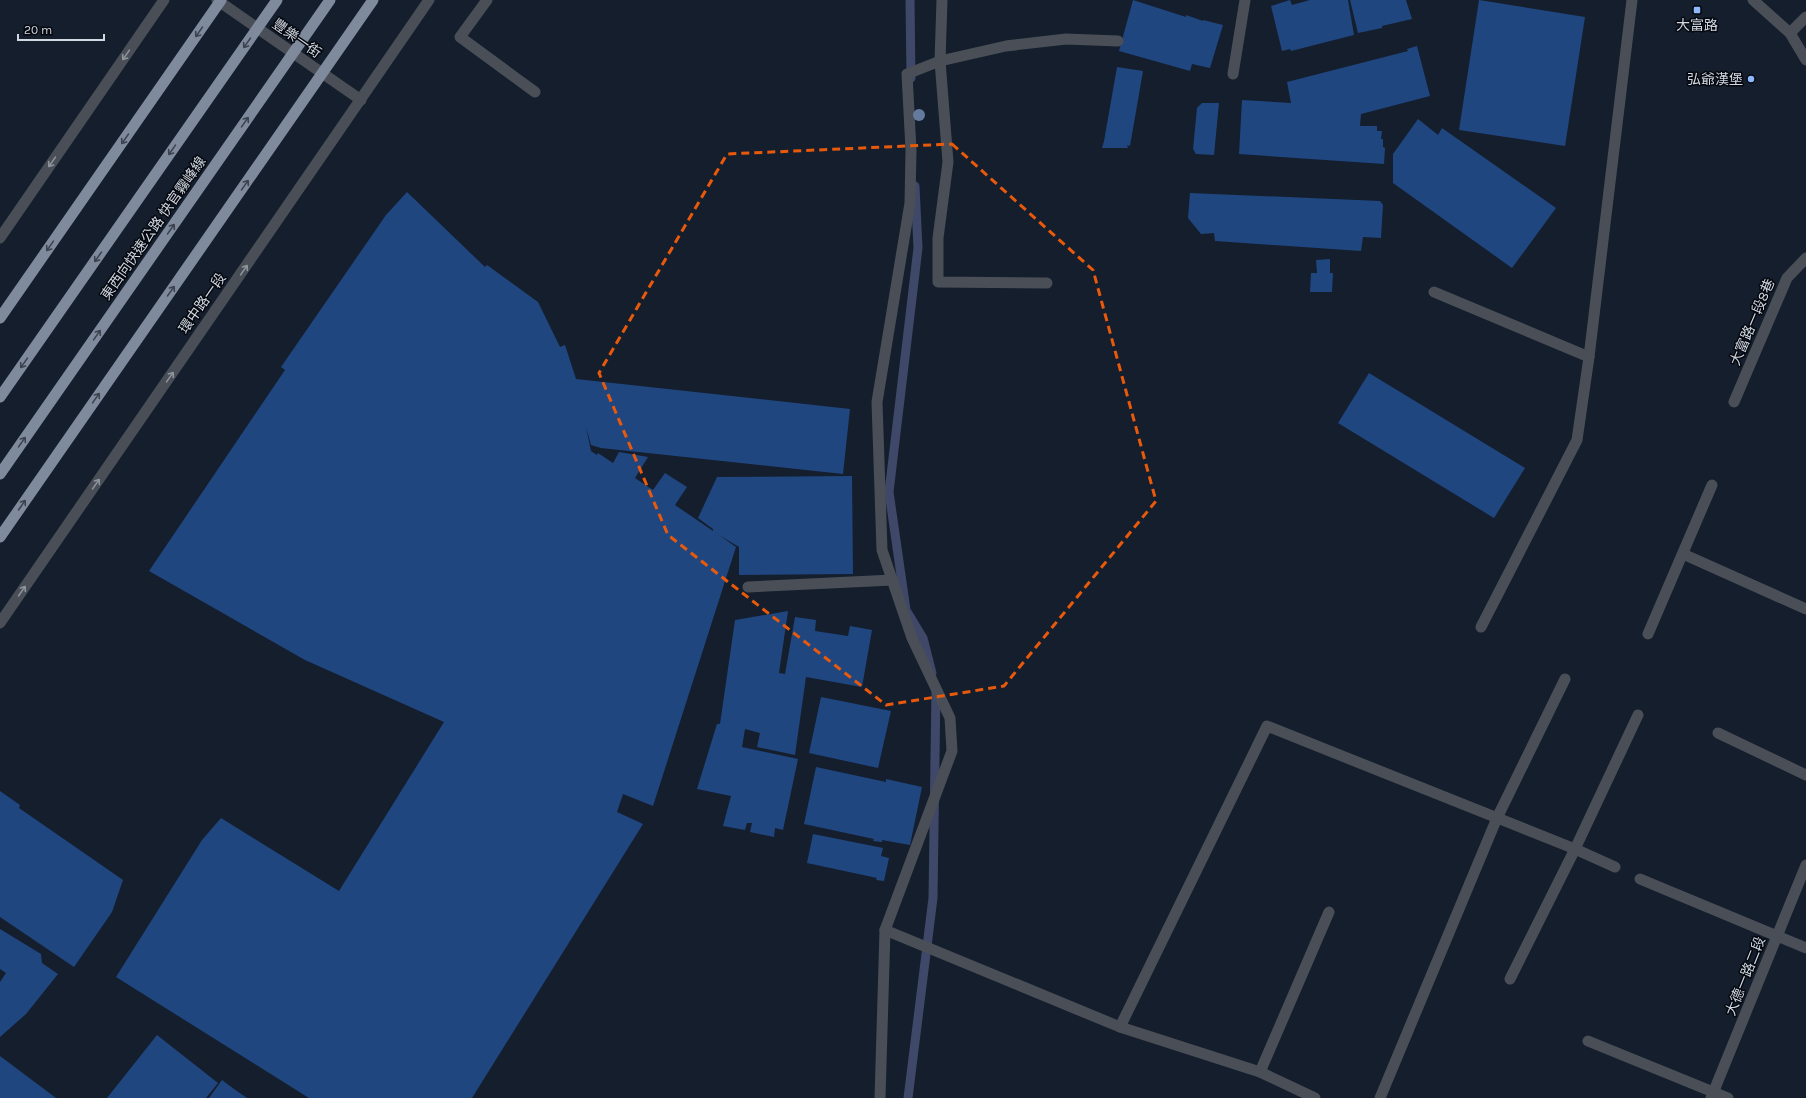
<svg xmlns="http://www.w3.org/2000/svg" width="1806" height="1098" viewBox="0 0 1806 1098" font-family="Karla,'Noto Sans TC',sans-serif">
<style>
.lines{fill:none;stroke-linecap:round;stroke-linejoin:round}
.stream{stroke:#3f4868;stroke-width:9}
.building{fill:#204680}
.service{stroke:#4a4f57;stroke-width:11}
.minor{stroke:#4a4f57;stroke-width:11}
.tertiary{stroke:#4a4f57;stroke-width:11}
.trunk-bridge{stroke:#7f8a9c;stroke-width:11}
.tree{fill:#647b9e}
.oneway{stroke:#3c424e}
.oneway2{stroke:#8e949c}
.marked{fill:none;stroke:#e8590c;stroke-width:3;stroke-dasharray:8 5;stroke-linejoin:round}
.poi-dot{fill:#8db9fc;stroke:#05080e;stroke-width:1.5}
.labels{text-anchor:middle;stroke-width:3;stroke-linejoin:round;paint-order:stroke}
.poi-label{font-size:14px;fill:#d1d8e2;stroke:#05080e}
.street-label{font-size:14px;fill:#d1d8e2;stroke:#05080e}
</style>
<rect width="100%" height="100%" fill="#141e2d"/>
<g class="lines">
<g class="stream">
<polyline points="910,0 911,78"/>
<polyline points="915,186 918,248 889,492 906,610 923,638 932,673"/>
<polyline points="908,1098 933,898 936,689"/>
</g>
</g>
<g class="building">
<polygon points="1133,0 1186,17 1186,15 1203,21 1203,20 1223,25 1210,68 1192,64 1190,71 1119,51"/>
<polygon points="1290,0 1292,5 1310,0 1348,0 1354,35 1291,51 1290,49 1282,51 1271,6"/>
<polygon points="1350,0 1406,0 1412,19 1382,26 1382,28 1358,33"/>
<polygon points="1479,0 1585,17 1565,146 1459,130"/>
<polygon points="1417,46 1430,96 1361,114 1360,126 1377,126 1377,131 1382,131 1381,139 1383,139 1383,147 1385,148 1384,164 1239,154 1242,100 1291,103 1287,82 1408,51 1407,49"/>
<polygon points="1117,67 1143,71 1130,146 1127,145 1128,148 1102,148 1104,141"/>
<polygon points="1202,103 1219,103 1214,155 1196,154 1193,149 1197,108"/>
<polygon points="1418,119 1438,135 1442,128 1556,208 1512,268 1393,183 1393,154"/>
<polygon points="407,192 485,267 487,265 538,302 560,347 565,345 576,379 850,409 843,474 601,448 591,445 586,427 591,451 597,455 598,453 613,463 619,452 648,457 635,478 653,490 665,473 687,487 675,505 713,531 713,529 698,518 717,477 852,476 853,574 739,575 739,547 719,535 736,547 653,806 623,794 617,812 643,824 472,1098 309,1098 116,977 202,840 221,818 339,891 444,722 305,660 149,571 285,370 281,367 386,215"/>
<polygon points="1190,193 1380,201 1383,205 1381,238 1363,237 1361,251 1215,241 1214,233 1201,234 1188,218"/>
<polygon points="1330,259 1330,273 1333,273 1332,292 1310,292 1311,273 1317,273 1316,260"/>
<polygon points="1369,373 1525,468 1494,518 1338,423"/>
<polygon points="788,611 779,673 785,674 795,617 816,620 815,631 848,636 850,626 872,630 862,687 806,677 795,755 757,747 760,733 745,729 742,747 798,759 783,830 775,828 774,837 750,832 752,823 747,823 745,830 723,826 731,796 697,789 717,724 720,724 735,620"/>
<polygon points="821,697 891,711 878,768 809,753"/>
<polygon points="816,767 886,782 886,779 922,787 910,845 882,840 882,842 873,841 874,839 804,824"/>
<polygon points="0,791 20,805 19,808 123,880 112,912 74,967 0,917"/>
<polygon points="813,834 883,848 881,856 889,858 884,881 876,880 877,878 807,863"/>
<polygon points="0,929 41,954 42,963 58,974 26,1014 0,1037 0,982 6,973 0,969"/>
<polygon points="157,1035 218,1083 206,1098 107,1098"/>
<polygon points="0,1056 56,1098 0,1098"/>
<polygon points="222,1080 234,1089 247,1098 209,1098"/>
</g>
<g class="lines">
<g class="service">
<polyline points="1790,33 1806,17"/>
<polyline points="1233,74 1245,0"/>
<polyline points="1047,283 938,282 938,238 948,162 940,61 1006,46 1066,39 1118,41"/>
<polyline points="1434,292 1589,357"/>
<polyline points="1734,402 1787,278 1806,258"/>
<polyline points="1683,554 1806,609"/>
<polyline points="748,587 893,580"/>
<polyline points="1481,627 1577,440 1589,357 1632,0"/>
<polyline points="1648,634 1712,485"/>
<polyline points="1718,733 1806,775"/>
<polyline points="1640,879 1806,948"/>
<polyline points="885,930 1120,1027 1267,726 1575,849 1615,867"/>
<polyline points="1510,979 1575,849 1638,715"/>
<polyline points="1120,1027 1260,1072 1315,1098"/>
<polyline points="1588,1041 1728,1098"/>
<polyline points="1260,1072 1329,912"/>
<polyline points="880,1098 885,930 952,751 950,718 912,638 882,550 877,402 910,203 911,150 907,74 940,61 942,0"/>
<polyline points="1380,1098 1497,818 1565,679"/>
<polyline points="1711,1098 1806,865"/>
</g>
<g class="minor">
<polyline points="217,0 361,100"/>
<polyline points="487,0 460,37 535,92"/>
</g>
<g class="tertiary">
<polyline points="1753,0 1790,33 1806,60"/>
<polyline points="0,238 164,0"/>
<polyline points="0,623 429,0"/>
</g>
<g class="trunk-bridge">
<polyline points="0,318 221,0"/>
<polyline points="0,397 277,0"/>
<polyline points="0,474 330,0"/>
<polyline points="0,537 373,0"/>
</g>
</g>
<circle class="tree" cx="919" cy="115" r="6"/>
<defs><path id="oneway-shaft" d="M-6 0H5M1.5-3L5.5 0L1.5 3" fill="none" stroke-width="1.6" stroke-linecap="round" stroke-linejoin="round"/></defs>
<g class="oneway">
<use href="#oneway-shaft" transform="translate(199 32) rotate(125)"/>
<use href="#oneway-shaft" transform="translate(247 43) rotate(125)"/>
<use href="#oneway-shaft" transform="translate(245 122) rotate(-55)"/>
<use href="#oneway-shaft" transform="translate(125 139) rotate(125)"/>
<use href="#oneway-shaft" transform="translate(172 150) rotate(125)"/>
<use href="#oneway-shaft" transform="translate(245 185) rotate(-55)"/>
<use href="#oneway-shaft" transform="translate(171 229) rotate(-55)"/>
<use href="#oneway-shaft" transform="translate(50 246) rotate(125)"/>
<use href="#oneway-shaft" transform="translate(98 257) rotate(125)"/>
<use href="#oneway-shaft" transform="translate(171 291) rotate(-55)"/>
<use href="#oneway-shaft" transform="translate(97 335) rotate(-55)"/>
<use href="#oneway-shaft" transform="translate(24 363) rotate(125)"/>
<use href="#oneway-shaft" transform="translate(96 398) rotate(-55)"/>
<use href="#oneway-shaft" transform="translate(22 442) rotate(-55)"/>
<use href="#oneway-shaft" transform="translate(22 505) rotate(-55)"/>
</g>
<g class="oneway2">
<use href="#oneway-shaft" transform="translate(126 55) rotate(125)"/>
<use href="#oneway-shaft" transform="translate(52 162) rotate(125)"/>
<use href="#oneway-shaft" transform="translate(244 270) rotate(-55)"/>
<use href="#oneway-shaft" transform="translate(170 377) rotate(-55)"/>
<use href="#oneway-shaft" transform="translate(96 484) rotate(-55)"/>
<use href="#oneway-shaft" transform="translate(22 591) rotate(-55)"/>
</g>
<path class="marked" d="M 952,144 L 1093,270 L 1156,501 L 1004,686 L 886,705 L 668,535 L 599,373 L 727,154 Z"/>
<g class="poi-dot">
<rect x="1693" y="6" width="8" height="8" rx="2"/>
<circle cx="1751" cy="79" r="4"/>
</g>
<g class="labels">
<g class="poi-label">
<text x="1697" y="30">大富路</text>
<text x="1743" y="84" text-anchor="end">弘爺漢堡</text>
</g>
<g class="street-label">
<text transform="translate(297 38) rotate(35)" y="5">豐樂一街</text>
<text transform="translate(153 228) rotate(-55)" y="5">東西向快速公路 快官霧峰線</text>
<text transform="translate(202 303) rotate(-55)" y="5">環中路一段</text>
<text transform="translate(1752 322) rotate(-67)" y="5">大富路一段8巷</text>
<text transform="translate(1745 976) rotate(-68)" y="5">大德一路二段</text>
</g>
</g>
<path d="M18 34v6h86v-6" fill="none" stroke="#d1d8e2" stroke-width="2"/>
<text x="24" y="34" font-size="12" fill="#d1d8e2" stroke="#05080e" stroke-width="3" paint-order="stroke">20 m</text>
</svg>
